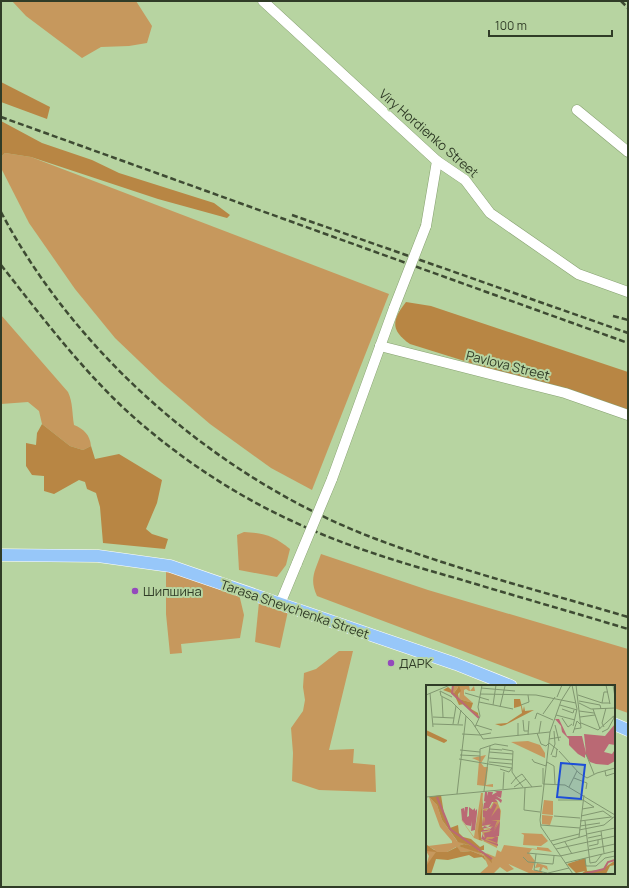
<svg xmlns="http://www.w3.org/2000/svg" width="629" height="888" viewBox="0 0 629 888" font-family="Manrope,sans-serif">
<style>
.green{fill:#c6985d}
.forest{fill:#b88644}
.lines{fill:none;stroke-linecap:round;stroke-linejoin:round}
.minor-casing{stroke:#86a170;stroke-width:11}
.major-casing{stroke:#fff;stroke-width:13}
.minor{stroke:#fff;stroke-width:10}
.major{stroke:#97c7f9;stroke-width:12}
.rail{stroke:#3e4b33;stroke-width:2.5;stroke-dasharray:6 3;stroke-linecap:butt}
.minor-bridge-casing{stroke:#86a170;stroke-width:11;stroke-linecap:butt}
.minor-bridge{stroke:#fff;stroke-width:10}
.poi-dot{fill:#944abc;stroke:#b7d4a1;stroke-width:1.5}
.labels{text-anchor:middle;stroke-width:4;stroke-linejoin:round;paint-order:stroke}
.street-label{font-size:13px;fill:#303c27;stroke:#b7d4a1}
.poi-label{font-size:13px;fill:#303c27;stroke:#b7d4a1;text-anchor:start}
.inset-river{fill:none;stroke:#ba6974;stroke-width:2}
.inset-road{fill:none;stroke:#819770;stroke-width:1}
.view{fill:#1d4ed8;fill-opacity:0.15;stroke:#1d4ed8;stroke-width:2}
.inset-edge{fill:none;stroke:#303c27;stroke-width:2}
</style>
<rect width="100%" height="100%" fill="#b7d4a1"/>
<g class="green">
<polygon points="12,1 136,1 152,26 147,43 129,46 101,47 82,58 26,16"/>
<polygon points="5,153 31,157 389,294 312,490 271,468 210,424 161,382 115,338 75,289 29,223 1,168 1,157"/>
<path d="M 1,315 L 68,392 C 73,403 72,413 74,425 C 84,429 90,435 91,446 L 83,450 L 70,446 L 42,424 L 39,411 L 28,402 L 1,404 Z"/>
<path d="M 244,532 C 265,533 274,536 290,549 L 286,565 L 277,577 L 239,570 L 237,535 Z"/>
<path d="M 321,554 L 428,590 L 628,649 L 628,713 L 614,708 L 614,686 L 556,686 L 317,596 C 309,579 315,571 321,554 Z"/>
<polygon points="166,567 239,594 244,615 240,638 181,644 182,653 170,654 166,614"/>
<polygon points="259,602 288,611 280,648 255,642"/>
<polygon points="339,651 353,651 329,750 354,749 353,763 375,765 376,792 319,790 292,781 293,753 291,728 303,711 305,700 303,687 304,673 316,669"/>
</g>
<g class="forest">
<polygon points="1,82 50,107 47,119 1,102"/>
<polygon points="1,121 42,143 92,160 119,173 214,203 230,215 227,218 158,199 31,157 5,153 1,157"/>
<path d="M 406,302 L 431,306 L 628,372 L 628,412 L 410,344 C 390,330 392,320 406,302 Z"/>
<polygon points="42,424 70,446 83,450 91,446 95,459 119,454 162,480 157,503 146,529 152,534 168,539 165,549 103,543 100,507 96,493 87,489 85,482 79,480 54,494 44,491 44,476 32,475 26,466 26,443 36,445 37,433"/>
</g>
<g class="lines">
<defs>
<g id="minor">
<polyline points="263,1 437,161 465,180 490,213 578,274 628,292"/>
<polyline points="577,110 628,152"/>
<polyline points="426,226 437,161"/>
<polyline points="380,346 565,393 628,415"/>
<polyline points="332,479 394,308"/>
<polyline points="280,604 297,563"/>
</g>
<g id="major">
<polyline points="1,555 98,556 170,566 456,664 511,686"/>
<polyline points="614,724 628,730"/>
</g>
</defs>
<use href="#minor" class="minor-casing"/>
<use href="#major" class="major-casing"/>
<use href="#minor" class="minor"/>
<use href="#major" class="major"/>
<g class="rail">
<polyline points="621,1 628,8"/>
<polyline points="1,117 628,343"/>
<path d="M 1,212 C 78,358 222,481 376,539 C 458,570 544,592 628,617"/>
<polyline points="292,215 628,333"/>
<path d="M 1,265 C 46,322 90,381 145,427 C 189,464 238,496 290,520 C 344,546 402,563 459,579 C 515,596 572,612 628,629"/>
<polyline points="613,316 628,320"/>
</g>
<defs>
<g id="minor-bridge">
<polyline points="394,308 426,226"/>
<polyline points="297,563 332,479"/>
</g>
</defs>
<use href="#minor-bridge" class="minor-bridge-casing"/>
<use href="#minor-bridge" class="minor-bridge"/>
</g>
<g class="poi-dot">
<circle cx="135" cy="591" r="4"/>
<circle cx="391" cy="663" r="4"/>
</g>
<g class="labels">
<g class="street-label">
<text transform="translate(429 133) rotate(41)" y="5">Viry Hordienko Street</text>
<text transform="translate(508 365) rotate(14)" y="5">Pavlova Street</text>
<text transform="translate(295 609) rotate(19)" y="5">Tarasa Shevchenka Street</text>
</g>
<g class="poi-label">
<text x="143" y="596">Шипшина</text>
<text x="399" y="668">ДАРК</text>
</g>
</g>
<g transform="translate(426 685)">
<rect width="189" height="189" fill="#b7d4a1"/>
<path d="M 27,0 L 43,0 L 44,6 L 48,1 L 49,6 L 43,6 L 40,4 L 38,5 L 38,10 L 47,18 L 33,14 L 34,6 L 32,2 L 28,8 L 24,6 L 22,2 L 26,5 ZM 102,56 L 114,60 L 119,68 L 119,73 L 85,57 ZM 60,70 L 55,78 L 58,82 L 62,82 L 60,100 L 67,99 L 67,102 L 51,100 L 53,76 L 46,73 ZM 55,108 L 57,108 L 53,155 L 48,153 L 36,136 L 35,134 L 48,152 ZM 3,112 L 11,120 L 16,135 L 31,156 L 47,161 L 38,159 L 32,161 L 48,165 L 60,171 L 66,177 L 60,168 L 79,176 L 88,184 L 81,187 L 74,182 L 67,189 L 53,189 L 62,181 L 58,171 L 45,166 L 35,167 L 30,162 L 21,167 L 12,167 L 0,181 L 3,171 L 0,166 L 9,165 L 2,161 L 26,158 L 26,156 L 14,142 ZM 118,115 L 127,116 L 127,130 L 116,129 ZM 68,116 L 71,116 L 75,126 L 71,163 L 57,156 L 59,154 L 56,147 L 63,146 L 66,143 L 65,142 L 63,145 L 57,144 L 64,143 L 65,140 L 56,141 L 57,132 L 59,133 L 62,123 L 60,126 L 58,126 L 57,124 L 64,123 ZM 116,130 L 127,131 L 124,140 L 116,139 ZM 95,148 L 116,149 L 122,156 L 115,161 L 97,160 L 98,150 ZM 78,160 L 111,164 L 111,162 L 122,163 L 126,167 L 106,164 L 103,168 L 109,176 L 106,185 L 113,186 L 114,182 L 109,183 L 111,178 L 121,181 L 122,185 L 117,182 L 115,186 L 118,189 L 105,189 L 69,173 L 71,165 L 75,167 Z" fill="#c6985d"/>
<path d="M 33,1 L 35,6 L 32,9 L 33,14 L 47,18 L 45,24 L 52,28 L 53,33 L 38,19 L 33,20 L 28,9 L 17,5 L 22,2 L 28,8 ZM 88,14 L 94,14 L 97,26 L 98,21 L 99,26 L 108,25 L 79,40 L 75,41 L 69,39 L 81,38 L 96,28 L 95,21 L 88,23 ZM 0,45 L 21,55 L 21,56 L 18,58 L 0,50 ZM 15,110 L 18,129 L 24,143 L 32,140 L 33,148 L 37,152 L 45,154 L 54,162 L 58,160 L 58,165 L 52,165 L 65,172 L 66,178 L 57,169 L 32,161 L 38,159 L 47,161 L 32,157 L 16,135 L 11,120 L 3,112 ZM 57,113 L 56,141 L 58,145 L 55,147 L 55,154 L 57,156 L 53,155 L 52,146 ZM 1,160 L 11,167 L 21,167 L 31,162 L 35,167 L 45,166 L 58,171 L 60,176 L 56,172 L 48,173 L 43,170 L 22,175 L 10,174 L 5,189 L 1,189 L 0,181 L 10,167 L 0,166 ZM 159,173 L 161,186 L 175,185 L 187,177 L 189,176 L 189,180 L 184,181 L 180,189 L 155,189 L 159,186 L 150,188 L 141,179 Z" fill="#b88644"/>
<path d="M 129,34 L 133,34 L 141,51 L 156,51 L 160,68 L 158,49 L 179,51 L 189,39 L 189,60 L 183,59 L 178,67 L 186,69 L 188,66 L 189,76 L 182,80 L 170,79 L 164,77 L 159,69 L 159,73 L 152,69 L 143,60 L 143,54 L 136,47 L 135,41 ZM 68,106 L 76,106 L 75,113 L 70,111 L 76,115 L 75,118 L 72,115 L 69,114 L 71,116 L 72,119 L 71,117 L 66,117 L 63,123 L 65,124 L 68,118 L 71,120 L 65,132 L 72,123 L 74,124 L 74,135 L 65,135 L 71,136 L 68,144 L 73,136 L 67,148 L 74,136 L 73,151 L 69,151 L 72,152 L 71,158 L 61,154 L 66,154 L 69,152 L 61,152 L 59,155 L 72,159 L 72,161 L 55,154 L 57,148 L 57,151 L 59,153 L 58,148 L 63,147 L 66,145 L 55,147 L 56,145 L 63,145 L 67,141 L 56,144 L 58,141 L 62,142 L 65,139 L 56,141 L 57,133 L 58,139 L 59,133 L 57,132 L 57,125 L 60,126 L 63,123 L 57,124 L 58,118 L 60,117 L 58,116 L 59,107 L 61,107 L 61,111 L 62,107 L 67,107 L 66,110 L 71,107 ZM 39,122 L 42,122 L 41,132 L 43,131 L 43,122 L 47,125 L 49,123 L 49,126 L 51,124 L 51,128 L 48,127 L 51,128 L 49,145 L 45,146 L 46,136 L 45,141 L 40,140 L 36,135 L 35,124 L 38,123 L 38,127 Z" fill="#ba6974"/>
<path class="inset-river" d="M 27,0 L 26,8 L 53,33M 11,112 L 24,144 L 66,174M 158,189 L 178,184 L 182,177 L 189,175"/>
<path class="inset-road" d="M 70,0 L 85,0M 145,0 L 135,16 L 124,47 L 114,135 L 115,142 L 147,189M 146,0 L 151,24 L 147,41M 180,0 L 184,19M 187,0 L 189,12M 55,3 L 89,6M 14,6 L 15,11 L 25,16 L 46,37 L 57,54 L 124,47M 14,6 L 26,12M 4,8 L 7,42M 39,8 L 63,15M 54,9 L 110,10 L 150,18M 0,10 L 24,0M 152,10 L 176,18 L 184,18M 16,12 L 17,32M 131,12 L 136,0M 153,16 L 174,20 L 175,24M 53,17 L 87,24M 153,18 L 165,24 L 189,23M 176,18 L 178,7 L 182,7M 67,20 L 70,0M 95,20 L 103,17 L 102,10M 134,20 L 151,25M 74,22 L 79,1M 136,24 L 147,28 L 148,25M 167,24 L 174,44M 153,26 L 168,28M 117,29 L 129,12M 130,30 L 149,35M 7,32 L 28,33M 154,32 L 169,30M 136,33 L 142,42 L 146,39M 109,34 L 111,28 L 127,35M 97,35 L 98,46 L 102,46M 92,38 L 92,51M 155,38 L 172,45 L 189,30M 7,39 L 37,40M 27,39 L 30,21M 32,39 L 35,25M 50,40 L 66,45M 129,40 L 133,56M 49,42 L 54,31 L 52,22 L 56,0M 178,42 L 176,38 L 180,23M 148,44 L 155,43 L 150,0M 176,47 L 182,44 L 188,33 L 187,31M 111,48 L 115,59 L 120,61 L 123,58 L 132,65M 113,48 L 115,36M 147,48 L 151,36 L 154,39M 36,49 L 54,50 L 65,48M 102,50 L 103,36M 123,54 L 135,52M 64,64 L 76,65M 76,64 L 87,66 L 86,87 L 90,93 L 85,99M 34,65 L 54,67M 133,66 L 153,88 L 161,93 L 171,88 L 189,83M 63,67 L 87,69M 160,69 L 168,89M 34,70 L 54,71M 125,70 L 129,59 L 128,46M 126,71 L 130,72 L 131,64M 63,73 L 87,75M 33,74 L 86,83M 106,74 L 108,77 L 120,81 L 121,77 L 128,81 L 129,99M 54,76 L 54,64 L 69,59 L 82,61M 63,77 L 86,79M 74,84 L 83,87 L 86,83M 179,86 L 180,91 L 189,88M 148,93 L 161,98 L 160,104M 117,99 L 117,83M 117,99 L 139,100 L 189,130M 88,102 L 100,94M 97,102 L 90,93 L 96,89 L 106,102M 143,102 L 151,86M 99,103 L 98,125 L 114,127M 77,104 L 78,87M 58,106 L 64,61M 31,109 L 40,31M 0,112 L 116,101M 132,115 L 157,115M 157,115 L 168,122M 156,124 L 168,122M 128,131 L 154,133M 155,131 L 177,126 L 187,133M 154,136 L 185,132M 159,136 L 164,178 L 170,177 L 176,169M 115,140 L 154,143M 154,141 L 174,138M 153,145 L 178,140 L 189,131M 175,146 L 178,168M 161,149 L 189,143M 153,152 L 158,110M 162,153 L 176,150M 125,156 L 153,149M 139,157 L 146,169M 127,160 L 161,150M 163,161 L 172,159 L 172,155M 130,164 L 189,151M 101,168 L 134,171 L 189,159M 97,172 L 102,177 L 127,179 L 128,171M 159,173 L 160,181 L 170,181 L 179,173 L 189,171M 139,178 L 189,166M 108,185 L 110,169M 108,185 L 121,188M 118,189 L 143,183"/>
<path class="view" d="M 135,78 L 159,80 L 155,114 L 131,112 Z"/>
<rect width="189" height="189" class="inset-edge"/>
</g>
<rect width="629" height="888" fill="none" stroke="#303c27" stroke-width="4"/>
<path d="M489 30v6h123v-6" fill="none" stroke="#303c27" stroke-width="2"/>
<text x="495" y="30" font-size="12" fill="#303c27" stroke="#b7d4a1" stroke-width="3" paint-order="stroke">100 m</text>
</svg>
